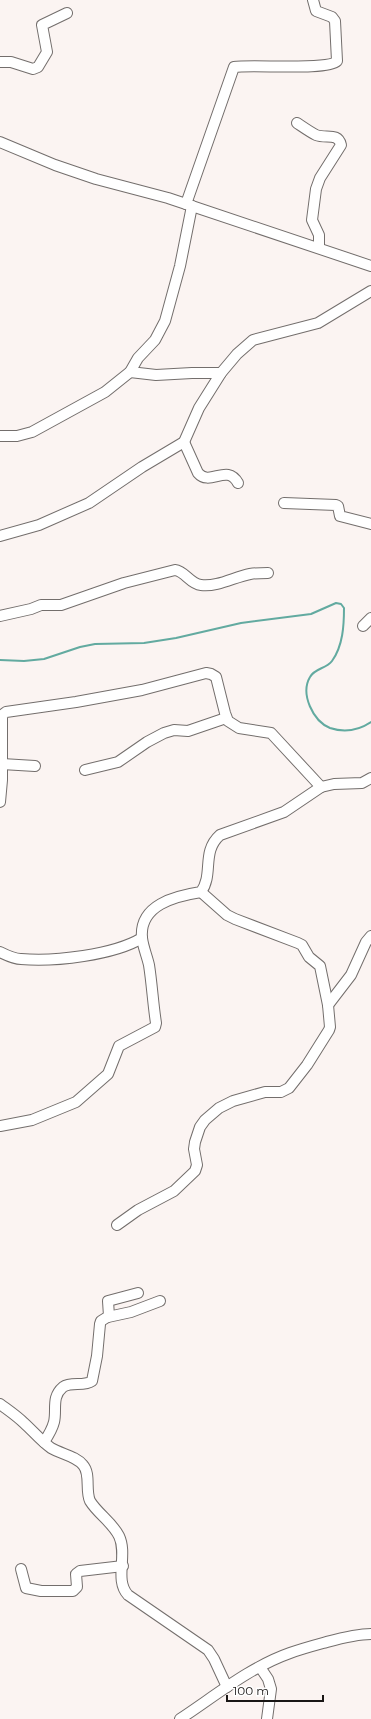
<svg xmlns="http://www.w3.org/2000/svg" width="371" height="1719" viewBox="0 0 371 1719" font-family="Montserrat,sans-serif">
<style>
.lines{fill:none;stroke-linecap:round;stroke-linejoin:round}
.stream{stroke:#62aaa0;stroke-width:2}
.minor-casing{stroke:#736e6c;stroke-width:12}
.minor{stroke:#fff;stroke-width:10}
</style>
<rect width="100%" height="100%" fill="#fbf4f2"/>
<g class="lines">
<path class="stream" d="M 0,660 L 24,661 L 44,659 L 80,647 L 95,644 L 144,643 L 176,638 L 241,623 L 311,614 L 336,603 L 341,604 L 344,608 C 344,625 343,646 332,661 C 326,669 315,668 310,677 C 300,694 313,721 330,728 C 345,733 359,730 371,722"/>
<defs>
<g id="minor">
<polyline points="0,62 11,62 33,69 38,67 47,52 42,25 67,13"/>
<path d="M 297,123 C 303,127 310,132 316,135 C 326,139 338,132 341,145 L 320,178 L 316,189 L 312,220 L 319,235 L 319,248"/>
<polyline points="0,142 55,165 96,179 168,198 371,266"/>
<path d="M 186,204 L 234,67 C 252,64 327,71 337,61 L 335,21 L 332,17 L 316,11 L 313,0"/>
<polyline points="130,372 156,375 192,373 221,373"/>
<polyline points="0,436 17,436 32,432 105,392 130,372 138,358 155,340 165,321 180,266 192,206"/>
<path d="M 184,442 L 198,473 C 210,487 227,463 238,483"/>
<polyline points="284,503 336,505 338,506 340,516 371,524"/>
<polyline points="0,536 39,525 89,503 142,467 184,442 199,408 221,373 237,354 253,340 318,323 371,291"/>
<path d="M 0,616 L 31,609 L 41,605 L 61,605 L 124,583 L 175,570 C 185,571 190,584 201,585 C 218,587 234,577 250,574 C 256,573 262,573 268,573"/>
<polyline points="363,626 371,618"/>
<polyline points="2,764 35,766"/>
<polyline points="85,770 118,762 147,742 164,733 174,730 188,731 226,718"/>
<polyline points="0,802 2,780 2,715 6,712 76,702 142,690 206,673 211,674 216,677 225,713 228,721 239,728 271,733 321,787"/>
<path d="M 0,952 C 6,955 14,959 21,959 C 54,962 114,955 142,938"/>
<polyline points="328,1005 351,975 366,942 371,936"/>
<path d="M 0,1126 L 32,1120 L 76,1102 L 108,1074 L 119,1046 L 155,1027 L 156,1023 C 153,1004 152,984 149,965 C 147,956 143,947 142,938 C 139,905 175,896 201,892 C 214,874 201,852 220,835 L 284,812 L 321,787 L 334,784 L 362,783 L 371,778"/>
<polyline points="117,1225 138,1210 174,1191 195,1171 197,1165 194,1149 195,1142 200,1127 205,1120 219,1108 233,1101 265,1092 281,1092 289,1088 307,1065 329,1030 330,1027 328,1005 320,966 309,957 302,945 298,943 235,919 227,915 201,892"/>
<polyline points="108,1317 131,1312 160,1301"/>
<path d="M 0,1404 C 8,1410 17,1416 24,1423 C 33,1431 41,1441 51,1448 C 61,1454 76,1456 83,1465 C 91,1474 85,1490 90,1501 C 98,1514 112,1522 119,1536 C 128,1555 114,1580 128,1595 L 208,1650 L 214,1659 L 227,1687"/>
<path d="M 44,1442 C 48,1436 52,1430 54,1422 C 57,1410 51,1397 63,1387 C 71,1381 84,1387 92,1381 L 97,1356 L 100,1324 L 101,1321 L 109,1316 L 108,1301 L 138,1293"/>
<polyline points="21,1569 26,1588 41,1591 73,1591 77,1587 76,1574 80,1571 123,1566"/>
<polyline points="260,1667 268,1679 271,1689 267,1719"/>
<path d="M 180,1719 C 215,1696 250,1667 290,1653 C 301,1649 312,1646 323,1643 C 338,1639 355,1634 371,1634"/>
</g>
</defs>
<use href="#minor" class="minor-casing"/>
<use href="#minor" class="minor"/>
</g>
<path d="M227 1695v6h96v-6" fill="none" stroke="#191615" stroke-width="2"/>
<text x="233" y="1695" font-size="12" fill="#191615" stroke="#ffffff" stroke-width="3" paint-order="stroke">100 m</text>
</svg>
